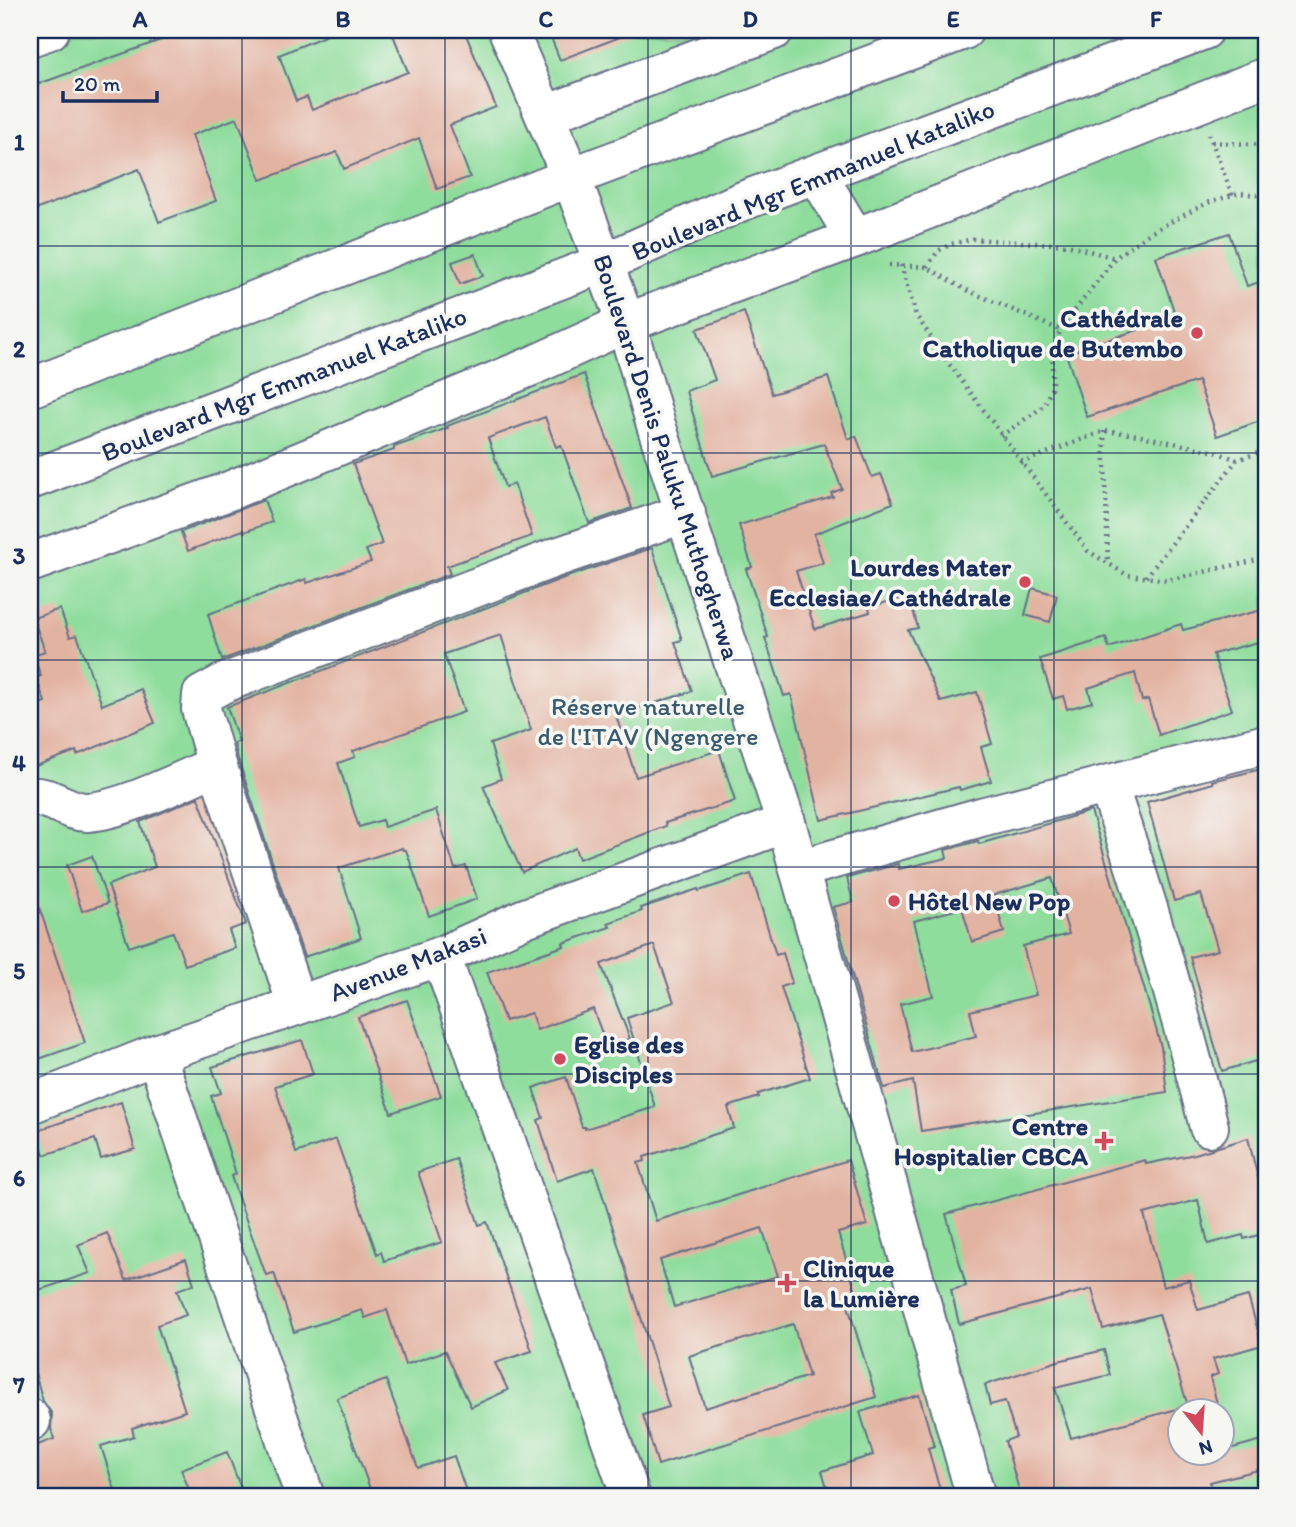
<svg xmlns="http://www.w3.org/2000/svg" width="1296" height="1527" viewBox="0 0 1296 1527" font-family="Itim,sans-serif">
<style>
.green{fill:#8edd9c;stroke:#54867d;stroke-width:2;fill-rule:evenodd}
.building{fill:#e3b3a2;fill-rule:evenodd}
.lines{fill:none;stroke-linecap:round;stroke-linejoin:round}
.minor-casing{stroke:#676f86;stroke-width:42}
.path{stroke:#676f86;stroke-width:4.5;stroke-dasharray:2 5;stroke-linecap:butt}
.minor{stroke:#fff;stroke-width:38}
.grid{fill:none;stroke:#1b2f5e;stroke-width:2;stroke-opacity:0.55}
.poi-dot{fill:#d1495b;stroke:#f6f6f2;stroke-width:2.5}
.labels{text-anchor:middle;stroke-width:7;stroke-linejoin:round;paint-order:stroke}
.street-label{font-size:26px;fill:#1b2f5e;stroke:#f6f6f2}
.poi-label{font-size:26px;font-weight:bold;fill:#1b2f5e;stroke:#f6f6f2;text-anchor:end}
.park-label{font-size:26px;fill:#385a6e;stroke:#f6f6f2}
.neatline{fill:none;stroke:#1b2f5e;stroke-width:2.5}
.grid-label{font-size:23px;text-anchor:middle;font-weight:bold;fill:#1b2f5e}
</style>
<rect width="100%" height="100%" fill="#f6f6f2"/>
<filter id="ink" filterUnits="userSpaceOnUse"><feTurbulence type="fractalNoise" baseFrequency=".0143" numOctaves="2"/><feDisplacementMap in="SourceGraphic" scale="14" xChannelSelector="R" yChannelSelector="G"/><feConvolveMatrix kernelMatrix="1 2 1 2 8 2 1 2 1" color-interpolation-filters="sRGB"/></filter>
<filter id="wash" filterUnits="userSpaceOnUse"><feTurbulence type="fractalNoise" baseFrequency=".00686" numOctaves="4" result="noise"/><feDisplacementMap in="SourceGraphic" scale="28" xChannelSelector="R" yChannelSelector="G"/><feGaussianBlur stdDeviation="1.57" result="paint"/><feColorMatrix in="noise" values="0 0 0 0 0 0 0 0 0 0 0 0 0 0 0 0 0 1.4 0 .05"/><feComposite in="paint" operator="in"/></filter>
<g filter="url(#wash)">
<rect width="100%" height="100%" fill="#f4e5d1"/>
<path class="green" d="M 30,30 L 1266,30 L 1266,1497 L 30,1497 ZM 1180,1412 L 1222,1412 L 1222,1454 L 1180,1454 Z"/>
<g id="blocks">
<g class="building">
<polygon points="189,30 339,30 279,55 296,101 307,97 312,110 408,72 391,30 464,30 496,107 450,125 470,177 437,189 419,138 344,169 337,152 261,180 237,118 192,135 216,201 159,222 139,169 30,212 30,87"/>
<polygon points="548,30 633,30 633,32 560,60"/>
<polygon points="1229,233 1247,286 1266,280 1266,419 1217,436 1198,381 1087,417 1066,354 1176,317 1156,257"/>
<polygon points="475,254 483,276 460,284 452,262"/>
<polygon points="744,312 772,394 828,377 848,439 856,436 872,477 881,474 893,503 814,534 823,563 796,571 815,629 870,612 869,607 909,596 918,628 908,630 941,702 977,692 992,744 981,747 991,781 960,790 959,787 821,820 791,694 784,696 765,638 768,637 746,569 752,567 739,525 833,497 831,493 842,489 824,444 712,476 686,391 715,380 697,329"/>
<polygon points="584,374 632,508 589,523 561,445 556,447 545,417 488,438 505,487 514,484 532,536 447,566 450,574 222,660 208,614 306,579 307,583 371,562 366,550 382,544 353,464 394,450 394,447 448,428 447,426"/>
<polygon points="264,500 272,522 244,532 243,530 188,551 181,532"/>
<polygon points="652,548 682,640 675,642 692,691 616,716 636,777 719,750 735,801 665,823 666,826 579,859 575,848 522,872 483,786 501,779 490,744 531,730 501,635 444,654 464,712 353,751 355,757 338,763 359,827 382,820 384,827 436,810 455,869 466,866 477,899 429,916 406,850 403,850 402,848 339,868 361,938 304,957 238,759 234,743 239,742 227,707 561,579"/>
<polygon points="1032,588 1057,595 1050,622 1025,615"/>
<polygon points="60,609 70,637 77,635 102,705 141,689 155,723 77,755 76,751 30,768 30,708 45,702 36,677 41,676 33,655 45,651 33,618"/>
<polygon points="1266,609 1266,640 1213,654 1232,710 1159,735 1148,699 1142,701 1135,673 1088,688 1092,702 1067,709 1063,696 1053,699 1040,659 1106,638 1109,648 1181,624 1183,630"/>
<polygon points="1266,768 1266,1058 1222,1071 1190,957 1218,950 1201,894 1174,901 1147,802 1213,783 1212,781"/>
<polygon points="198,797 246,924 229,930 235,948 185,965 173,932 129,947 108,885 155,867 140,822"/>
<path d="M 1091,811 L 1153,1018 L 1161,1047 L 1167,1092 L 921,1131 L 913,1081 L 884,1088 L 833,907 L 853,902 L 847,878 L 898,864 L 899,869 L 947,858 L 945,850 L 978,841 L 979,844 ZM 1052,878 L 1069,934 L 1023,946 L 1036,995 L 970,1011 L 976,1036 L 912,1052 L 900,1004 L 933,996 L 914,921 L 962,908 L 972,942 L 1004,932 L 994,895 Z"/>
<polygon points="92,856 108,903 82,911 67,865"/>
<path d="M 751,874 L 776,955 L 783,953 L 792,983 L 781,987 L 810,1078 L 758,1094 L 759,1097 L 728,1107 L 734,1128 L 644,1157 L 645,1161 L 638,1163 L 656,1221 L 848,1160 L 867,1225 L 838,1233 L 859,1302 L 848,1306 L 876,1397 L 658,1465 L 643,1415 L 669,1407 L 594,1168 L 557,1181 L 538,1120 L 543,1118 L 533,1088 L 566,1077 L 582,1127 L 585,1127 L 585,1129 L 655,1107 L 627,1018 L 674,1002 L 654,945 L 601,964 L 630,1039 L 607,1047 L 593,1009 L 537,1030 L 531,1013 L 505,1021 L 487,972 L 564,946 L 563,943 L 610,927 L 608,923 L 642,911 L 641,908 L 698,889 L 699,891 ZM 762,1228 L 778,1276 L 674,1307 L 660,1260 ZM 793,1324 L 809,1376 L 705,1408 L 689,1356 Z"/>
<polygon points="30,892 34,892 85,1043 30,1062"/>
<polygon points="407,1000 441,1096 391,1113 358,1017"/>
<polygon points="302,1040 313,1074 275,1086 296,1153 336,1139 377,1254 381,1252 384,1261 442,1242 418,1172 456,1159 479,1225 487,1222 532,1351 495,1363 508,1390 471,1407 445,1351 405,1365 387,1310 365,1318 362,1310 294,1332 274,1273 266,1275 240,1203 231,1176 236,1174 211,1096 221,1093 212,1067"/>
<polygon points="121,1102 135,1149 101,1159 95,1139 44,1155 36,1131"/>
<polygon points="1248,1138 1260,1186 1266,1184 1266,1233 1244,1239 1243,1235 1208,1244 1198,1200 1144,1214 1163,1287 1189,1280 1198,1310 1248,1296 1262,1345 1213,1359 1218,1374 1210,1377 1219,1411 1180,1411 1180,1453 1222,1453 1222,1426 1229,1449 1266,1439 1266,1468 1210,1482 1212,1492 1193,1497 1061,1497 1060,1491 1035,1497 1021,1497 1005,1441 1016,1437 1005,1401 990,1405 985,1385 1058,1361 1104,1350 1110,1375 1055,1388 1071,1438 1188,1406 1159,1314 1103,1329 1092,1289 959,1324 951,1290 966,1286 946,1214 1145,1160 1146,1164 1195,1154"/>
<polygon points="107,1233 126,1280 186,1259 194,1284 177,1290 186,1315 157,1325 185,1411 132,1428 134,1436 101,1446 117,1497 30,1497 30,1448 54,1439 51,1429 52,1414 43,1401 30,1356 30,1293 90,1273 78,1245"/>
<polygon points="386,1380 418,1468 454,1456 468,1497 373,1497 337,1398"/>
<polygon points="919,1395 934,1446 928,1448 942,1497 830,1497 822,1471 873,1455 860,1412"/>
<polygon points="227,1452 242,1491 227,1497 192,1497 181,1469"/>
</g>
</g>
</g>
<g filter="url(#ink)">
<use href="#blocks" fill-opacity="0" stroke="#676f86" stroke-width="2"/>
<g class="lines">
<defs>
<g id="minor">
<polyline points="508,30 571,177 626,323 656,425 786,823 976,1497"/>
<polyline points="30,37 50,30"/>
<polyline points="545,115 774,30"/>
<polyline points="817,174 855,238"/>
<polyline points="30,388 571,177 964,30"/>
<polyline points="30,480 604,263 740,202 1204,30"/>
<polyline points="30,563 229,491 532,366 626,323 855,238 1266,77"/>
<path d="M 1108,785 C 1146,897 1181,1012 1209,1127"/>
<path d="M 30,797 C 50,794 68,813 88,812 C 123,810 183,780 217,765"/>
<polyline points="799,869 981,817 1266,744"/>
<polyline points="441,956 631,1497"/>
<polyline points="297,1005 217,765 201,709 202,695 224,683 554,558 686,513"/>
<polyline points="156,1054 305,1497"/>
<polyline points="30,1104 156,1054 441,956 525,918 786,823"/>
<polyline points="30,1418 31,1421"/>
</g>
</defs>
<use href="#minor" class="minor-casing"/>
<g class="path">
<polyline points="1209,134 1232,195"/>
<polyline points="1212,142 1266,145"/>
<polyline points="889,265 927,267 964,289 1060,330 1115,258 1148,234 1207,203 1239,193 1266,196"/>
<polyline points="901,265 916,315 944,357 1088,551 1127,575 1168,580 1266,558"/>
<polyline points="927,267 938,251 951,244 973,239 1067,245 1115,258"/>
<polyline points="1104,431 1108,563"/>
<polyline points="1001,436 1044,406 1052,387 1052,363 1060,330"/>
<polyline points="1021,463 1104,431 1132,434 1216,452 1237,460"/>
<polyline points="1146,577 1237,460 1266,450"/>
</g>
<use href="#minor" class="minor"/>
</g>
</g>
<path class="grid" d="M 242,30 L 242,1497M 445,30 L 445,1497M 648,30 L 648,1497M 851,30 L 851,1497M 1054,30 L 1054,1497M 30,246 L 1266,246M 30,453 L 1266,453M 30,660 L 1266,660M 30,867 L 1266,867M 30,1074 L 1266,1074M 30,1281 L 1266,1281"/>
<g class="poi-dot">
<circle cx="1197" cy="333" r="7"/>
<circle cx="1025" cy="582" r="7"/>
<circle cx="894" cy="901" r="7"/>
<circle cx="560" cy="1059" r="7"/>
<path d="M1100.5 1130.5h7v7h7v7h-7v7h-7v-7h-7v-7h7z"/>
<path d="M783.5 1272.5h7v7h7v7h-7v7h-7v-7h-7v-7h7z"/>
</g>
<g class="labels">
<g class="street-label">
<text transform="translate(813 180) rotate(-22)" y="9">Boulevard Mgr Emmanuel Kataliko</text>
<text transform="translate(284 384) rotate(-21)" y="9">Boulevard Mgr Emmanuel Kataliko</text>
<text transform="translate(667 457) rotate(72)" y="9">Boulevard Denis Paluku Muthogherwa</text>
<text transform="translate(408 964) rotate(-21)" y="9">Avenue Makasi</text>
</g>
<g class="poi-label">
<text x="1183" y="327">Cathédrale<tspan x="1183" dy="30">Catholique de Butembo</tspan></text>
<text x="1011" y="576">Lourdes Mater<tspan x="1011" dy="30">Ecclesiae/ Cathédrale</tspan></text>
<text x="908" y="910" text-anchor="start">Hôtel New Pop</text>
<text x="574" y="1053" text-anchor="start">Eglise des<tspan x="574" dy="30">Disciples</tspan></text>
<text x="1088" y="1135">Centre<tspan x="1088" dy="30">Hospitalier CBCA</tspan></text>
<text x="803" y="1277" text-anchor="start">Clinique<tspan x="803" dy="30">la Lumière</tspan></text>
</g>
<g class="park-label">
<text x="648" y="715">Réserve naturelle<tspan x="648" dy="30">de l'ITAV (Ngengere</tspan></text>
</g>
</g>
<rect width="1296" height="1527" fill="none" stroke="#f6f6f2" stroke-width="77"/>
<g transform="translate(1201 1432) rotate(163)"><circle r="33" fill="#f6f6f2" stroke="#9ea6b7" stroke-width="2"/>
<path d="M0-5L12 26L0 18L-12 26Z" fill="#d1495b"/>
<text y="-10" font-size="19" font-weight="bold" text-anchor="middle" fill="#1b2f5e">N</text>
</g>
<path d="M63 91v10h94v-10" fill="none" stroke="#1b2f5e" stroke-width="3.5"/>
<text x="74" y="91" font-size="21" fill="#1b2f5e" stroke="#f6f6f2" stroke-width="5" paint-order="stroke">20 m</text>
<rect x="38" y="38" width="1220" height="1450" class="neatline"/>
<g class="grid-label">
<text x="140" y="27">A</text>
<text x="343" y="27">B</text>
<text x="546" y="27">C</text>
<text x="750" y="27">D</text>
<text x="953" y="27">E</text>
<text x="1156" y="27">F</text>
<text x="19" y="150">1</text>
<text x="19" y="357">2</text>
<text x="19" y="564">3</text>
<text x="19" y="771">4</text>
<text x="19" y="979">5</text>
<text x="19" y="1186">6</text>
<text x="19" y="1393">7</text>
</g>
</svg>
